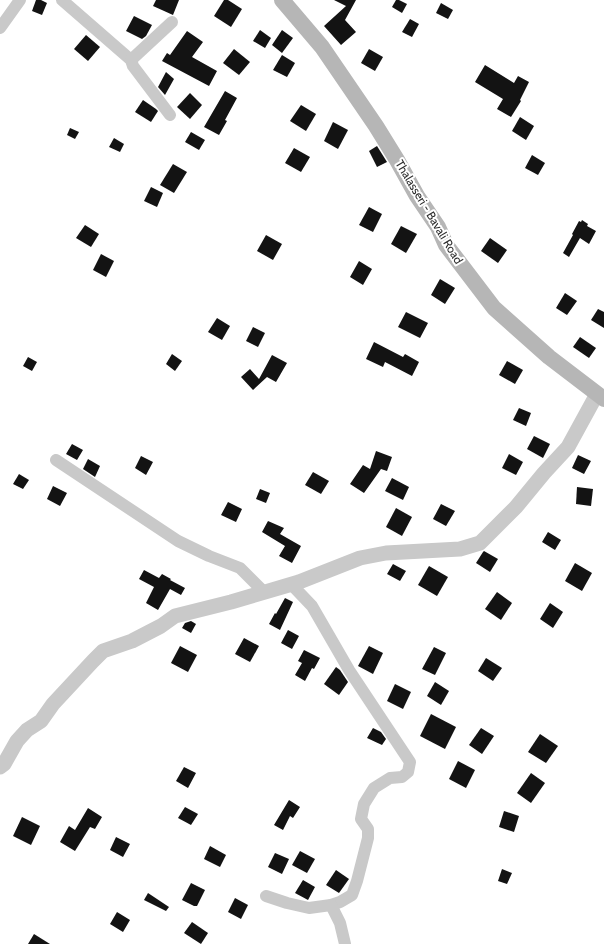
<svg xmlns="http://www.w3.org/2000/svg" width="604" height="944" viewBox="0 0 604 944" font-family="Cabin,sans-serif">
<style>
.building{fill:#131313}
.lines{fill:none;stroke-linecap:round;stroke-linejoin:round}
.minor{stroke:#c9c9c9;stroke-width:12}
.tertiary{stroke:#c9c9c9;stroke-width:15}
.secondary{stroke:#b6b6b6;stroke-width:16}
.labels{text-anchor:middle;stroke-width:4;stroke-linejoin:round;paint-order:stroke}
.street-label{font-size:12px;fill:#2c2c2c;stroke:#fff}
</style>
<rect width="100%" height="100%" fill="#fff"/>
<g class="building">
<polygon points="36,0 41,0 47,3 42,15 32,11"/>
<polygon points="156,0 179,0 173,15 153,6"/>
<polygon points="224,0 228,0 242,9 231,27 214,16"/>
<polygon points="334,0 356,0 345,20 356,32 341,45 324,26 346,6"/>
<polygon points="396,0 399,0 407,4 402,13 392,7"/>
<polygon points="441,3 453,10 448,19 436,13"/>
<polygon points="134,16 152,25 146,36 142,39 126,31"/>
<polygon points="410,19 419,24 412,37 402,32"/>
<polygon points="260,30 271,38 265,48 253,41"/>
<polygon points="282,30 293,38 282,53 272,45"/>
<polygon points="187,31 203,42 192,57 217,71 209,86 162,61 167,53 170,55"/>
<polygon points="86,35 100,47 88,61 74,49"/>
<polygon points="234,49 250,62 239,75 223,63"/>
<polygon points="369,49 383,57 375,71 361,63"/>
<polygon points="282,55 295,63 287,77 273,70"/>
<polygon points="485,65 514,83 518,76 529,82 520,100 521,101 511,117 497,109 503,99 475,82"/>
<polygon points="166,72 174,79 165,95 158,87"/>
<polygon points="225,91 237,98 225,120 227,121 219,135 204,127"/>
<polygon points="190,93 202,105 190,119 177,107"/>
<polygon points="143,100 156,109 158,111 151,122 135,112"/>
<polygon points="301,105 316,114 306,131 290,121"/>
<polygon points="520,117 534,126 526,140 512,131"/>
<polygon points="333,122 348,130 338,149 324,141"/>
<polygon points="70,128 79,132 75,139 67,135"/>
<polygon points="191,132 205,140 199,150 185,142"/>
<polygon points="114,138 124,144 120,152 109,147"/>
<polygon points="377,146 387,162 377,167 369,151"/>
<polygon points="294,148 310,157 301,172 285,163"/>
<polygon points="532,155 545,163 538,175 525,168"/>
<polygon points="173,164 187,172 174,193 160,185"/>
<polygon points="151,187 163,193 157,207 144,201"/>
<polygon points="369,207 382,214 373,232 359,225"/>
<polygon points="582,220 588,224 587,226 596,231 589,244 580,238 569,257 563,253 573,235 572,234 579,221 581,222"/>
<polygon points="85,225 99,234 91,247 76,238"/>
<polygon points="401,226 417,234 406,253 391,244"/>
<polygon points="266,235 282,244 273,260 257,251"/>
<polygon points="490,238 507,250 498,263 481,251"/>
<polygon points="101,254 114,261 106,277 93,270"/>
<polygon points="359,261 372,269 363,285 350,277"/>
<polygon points="440,279 455,288 445,304 431,295"/>
<polygon points="565,293 577,301 567,315 556,308"/>
<polygon points="598,309 604,312 604,328 591,320"/>
<polygon points="406,312 428,323 420,338 398,327"/>
<polygon points="217,318 230,326 222,340 208,332"/>
<polygon points="253,327 265,333 258,347 246,341"/>
<polygon points="580,337 596,348 589,358 573,347"/>
<polygon points="374,342 403,357 405,354 419,362 412,376 385,362 383,367 366,359"/>
<polygon points="172,354 182,361 175,371 166,364"/>
<polygon points="272,355 287,363 276,382 267,377 253,390 241,377 250,369 259,379"/>
<polygon points="28,357 37,362 32,371 23,366"/>
<polygon points="507,361 523,370 515,384 499,375"/>
<polygon points="519,408 531,413 526,426 513,420"/>
<polygon points="534,436 550,444 543,458 527,449"/>
<polygon points="72,444 83,450 77,460 66,454"/>
<polygon points="376,451 392,457 387,471 381,469 364,493 350,484 363,465 370,469"/>
<polygon points="509,454 523,462 516,475 502,468"/>
<polygon points="578,455 591,461 584,474 572,468"/>
<polygon points="141,456 153,462 146,475 135,468"/>
<polygon points="88,459 100,466 95,477 83,469"/>
<polygon points="313,472 329,481 321,494 305,485"/>
<polygon points="19,474 29,480 23,489 13,484"/>
<polygon points="392,478 409,487 403,500 385,491"/>
<polygon points="53,486 67,493 60,506 47,499"/>
<polygon points="577,487 593,489 591,506 576,504"/>
<polygon points="260,489 270,493 266,503 256,499"/>
<polygon points="228,502 242,509 236,522 221,515"/>
<polygon points="441,504 455,511 446,526 433,519"/>
<polygon points="396,508 412,517 402,536 386,527"/>
<polygon points="268,521 284,528 280,534 301,546 292,563 279,556 285,546 262,532"/>
<polygon points="548,532 561,540 555,550 542,542"/>
<polygon points="484,551 498,559 490,572 476,563 483,552"/>
<polygon points="575,563 592,573 582,591 565,581"/>
<polygon points="393,564 406,571 400,581 387,574"/>
<polygon points="429,566 448,577 437,596 418,585"/>
<polygon points="144,570 159,578 162,574 171,579 170,580 185,588 181,595 170,589 158,610 146,603 154,587 139,579"/>
<polygon points="497,592 512,603 501,620 485,609"/>
<polygon points="285,598 293,602 280,630 269,624 275,613 276,614"/>
<polygon points="550,603 563,612 553,628 540,619"/>
<polygon points="191,621 196,624 191,633 182,628 185,623"/>
<polygon points="288,630 299,636 292,649 281,643"/>
<polygon points="244,638 259,646 250,662 235,654"/>
<polygon points="180,646 197,655 188,672 171,663"/>
<polygon points="369,646 383,653 373,674 358,666"/>
<polygon points="434,647 446,653 435,675 422,669"/>
<polygon points="304,650 320,658 314,669 312,668 305,681 295,675 302,663 298,661"/>
<polygon points="486,658 502,668 493,681 478,671"/>
<polygon points="336,667 340,670 348,682 339,695 324,684"/>
<polygon points="435,682 449,691 441,705 427,696"/>
<polygon points="395,684 411,692 403,709 387,701"/>
<polygon points="431,714 456,727 445,749 420,736"/>
<polygon points="373,728 381,732 386,739 382,745 367,738"/>
<polygon points="481,728 494,736 482,754 469,745"/>
<polygon points="540,734 558,746 546,763 528,752"/>
<polygon points="458,761 475,770 466,788 449,779"/>
<polygon points="184,767 196,773 188,788 176,781"/>
<polygon points="531,773 545,783 531,803 517,793"/>
<polygon points="289,800 300,807 293,818 290,816 283,830 274,825"/>
<polygon points="185,807 198,814 191,825 178,818"/>
<polygon points="88,808 102,817 95,829 90,827 75,851 60,842 69,826 75,830"/>
<polygon points="504,811 519,816 514,832 499,827"/>
<polygon points="22,817 40,826 31,845 13,836"/>
<polygon points="116,837 130,844 123,857 110,850"/>
<polygon points="210,846 226,855 220,867 204,859"/>
<polygon points="300,851 315,859 307,873 292,865"/>
<polygon points="275,853 289,859 282,874 268,867"/>
<polygon points="502,869 512,873 507,884 498,881"/>
<polygon points="336,870 349,879 339,893 326,885"/>
<polygon points="303,880 315,887 308,900 295,893"/>
<polygon points="191,883 205,890 197,906 194,906 182,900"/>
<polygon points="148,893 169,907 166,911 144,900"/>
<polygon points="235,898 248,905 241,919 228,912"/>
<polygon points="117,912 130,920 123,932 110,924"/>
<polygon points="192,922 208,933 201,944 184,933"/>
<polygon points="34,934 50,944 28,944"/>
</g>
<g class="lines">
<g class="minor">
<polyline points="62,0 131,60 133,66 170,115"/>
<polyline points="0,28 20,0"/>
<polyline points="131,60 172,22"/>
<polyline points="56,460 178,541 209,556 240,568 264,592"/>
<polyline points="266,896 287,903 309,908 331,905 340,902 352,895 357,881 368,838 368,829 361,819 364,804 374,788 390,778 402,777 408,772 410,762 349,670 312,606 291,584"/>
<polyline points="331,905 340,923 345,944"/>
</g>
<polyline class="tertiary" points="0,767 4,764 17,741 27,730 41,721 53,704 93,661 103,651 132,641 161,626 175,616 231,602 299,582 360,558 386,553 460,549 480,543 516,507 544,473 568,447 597,394"/>
<polyline class="secondary" points="282,0 322,47 376,126 397,160 417,196 438,227 446,245 494,308 549,357 604,399"/>
</g>
<g class="labels">
<g class="street-label">
<text transform="translate(429 212) rotate(59)" y="4">Thalasseri - Bavali Road</text>
</g>
</g>
</svg>
